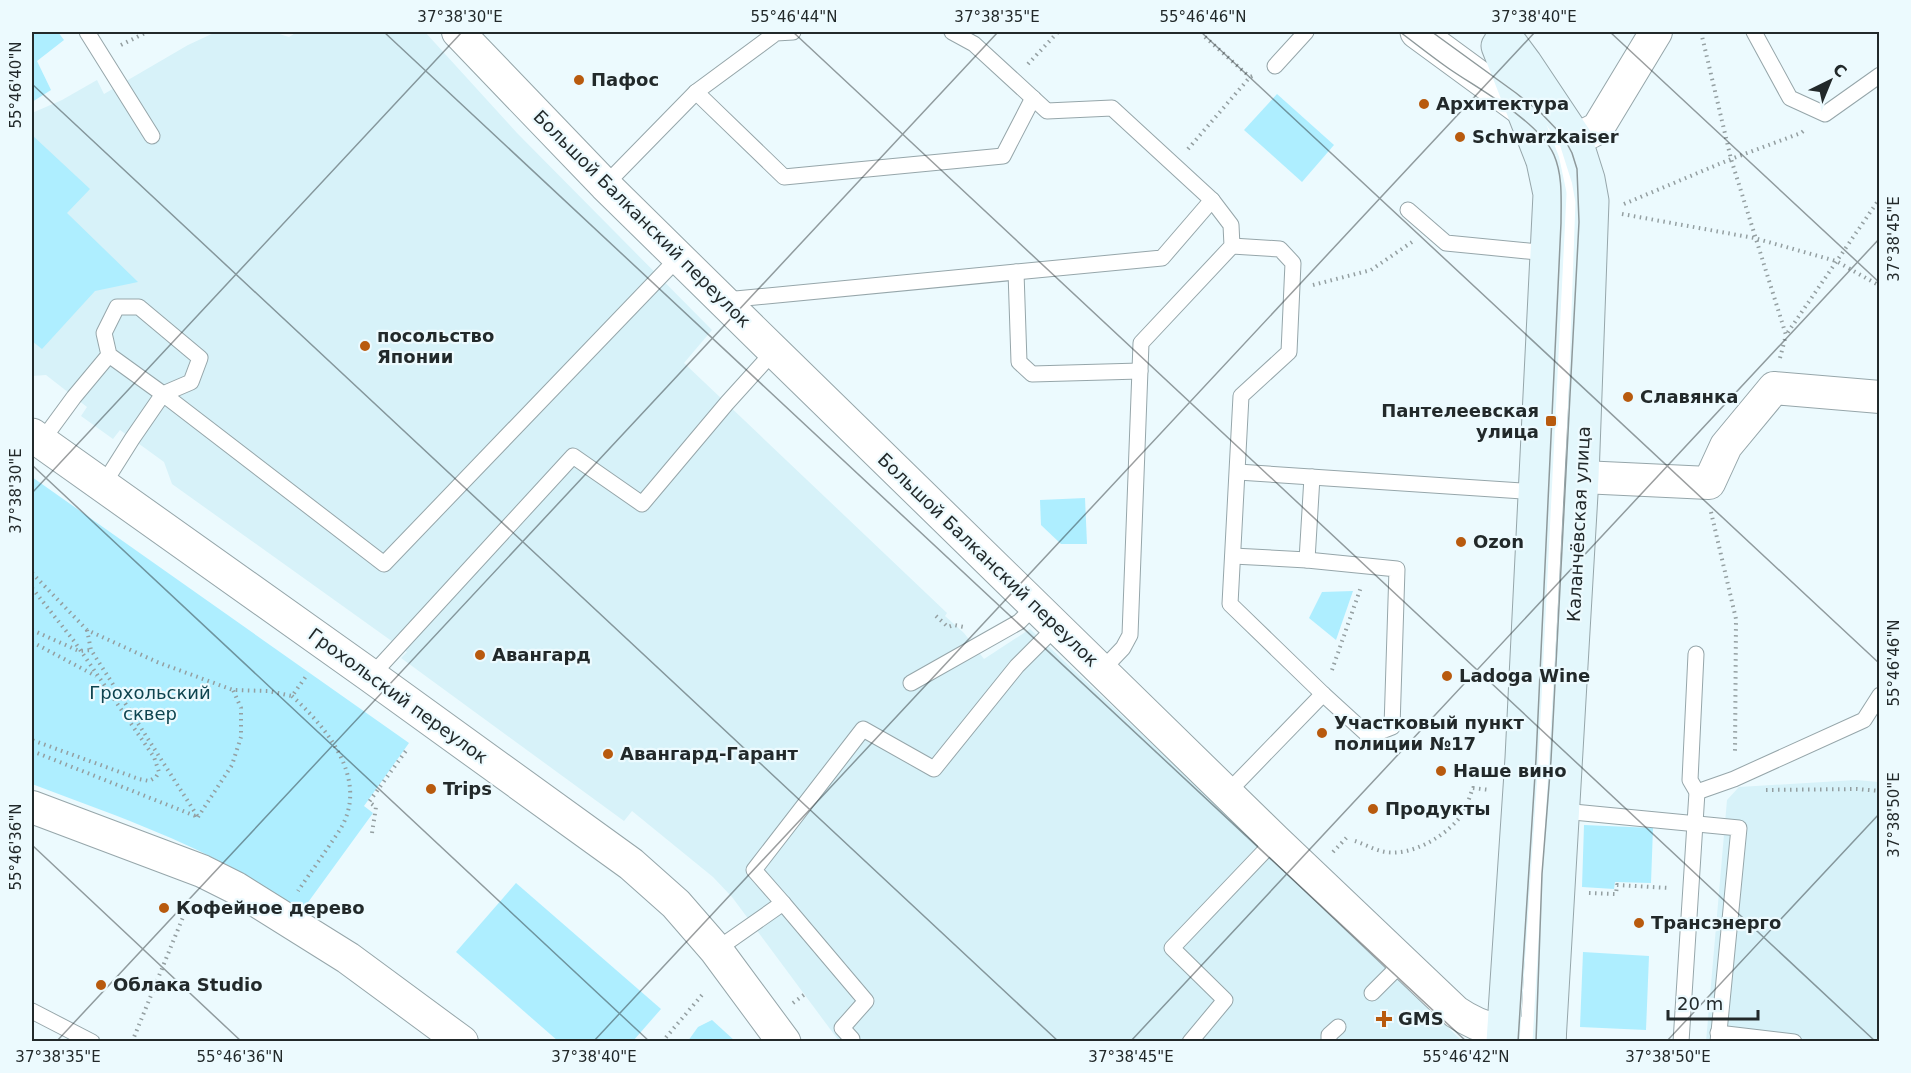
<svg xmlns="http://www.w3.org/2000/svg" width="1911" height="1073" viewBox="0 0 1911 1073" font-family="'DejaVu Sans',sans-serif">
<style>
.built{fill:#d7f2f9}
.green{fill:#aeeeff}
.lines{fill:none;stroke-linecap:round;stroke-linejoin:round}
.service-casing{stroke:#96a6aa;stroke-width:17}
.minor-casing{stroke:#96a6aa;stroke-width:34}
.tertiary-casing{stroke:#96a6aa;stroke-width:35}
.secondary-casing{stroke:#96a6aa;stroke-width:35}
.path{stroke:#949fa1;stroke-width:4;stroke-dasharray:1.5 4.5;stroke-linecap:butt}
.service{stroke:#fff;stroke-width:15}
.minor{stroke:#fff;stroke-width:32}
.tertiary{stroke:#fff;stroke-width:33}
.secondary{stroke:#e3f7fc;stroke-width:33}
.tram{stroke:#8e999b;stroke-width:1.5}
.ticks{fill:none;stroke:#22292a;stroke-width:1.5;stroke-opacity:0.45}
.poi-dot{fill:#b85a0e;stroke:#ecfafe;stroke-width:2}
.labels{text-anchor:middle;stroke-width:4.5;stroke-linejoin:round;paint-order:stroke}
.poi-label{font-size:18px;font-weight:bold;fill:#22292a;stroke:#ecfafe;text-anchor:start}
.street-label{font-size:18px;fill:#22292a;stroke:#ecfafe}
.park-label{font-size:18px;fill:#0e444f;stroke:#ecfafe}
.neatline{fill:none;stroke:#22292a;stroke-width:2}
.ticks-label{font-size:15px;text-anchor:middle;fill:#22292a}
</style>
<rect width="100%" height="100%" fill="#ecfafe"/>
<g class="built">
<polygon points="216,32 273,32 289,37 297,32 425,32 517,133 712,330 684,363 947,613 945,616 964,633 984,659 1030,629 1302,885 1462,1041 839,1041 732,897 713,877 632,811 624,821 401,658 407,652 172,484 164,462 120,430 113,439 81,416 87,407 46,375 32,376 32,113 62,100 97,80 104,94 188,45"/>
<polygon points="1856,780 1879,782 1879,1041 1706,1042 1727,800 1739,787"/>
</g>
<g class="green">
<polygon points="32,32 58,32 64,40 37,61 51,90 32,102"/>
<polygon points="1277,94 1334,145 1302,182 1244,130"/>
<polygon points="32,135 90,189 67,213 138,282 95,291 42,349 32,341"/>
<path d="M 32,477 L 409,743 L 364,806 L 373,813 L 301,912 C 285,901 269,889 252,879 C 183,838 106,812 32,784 Z"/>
<polygon points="1085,498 1087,544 1061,544 1041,525 1040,500"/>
<polygon points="1353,591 1336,640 1309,618 1322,592"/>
<polygon points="1584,825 1653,828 1651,883 1615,882 1614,889 1582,887"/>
<polygon points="516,883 661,1009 633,1041 558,1041 456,952"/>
<polygon points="1583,952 1649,956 1646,1030 1580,1027"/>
<polygon points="712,1020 735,1041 688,1041 698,1027"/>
</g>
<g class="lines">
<defs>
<g id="service">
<polyline points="87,32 152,136"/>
<polyline points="952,32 974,44 1047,111 1112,108 1212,200 1231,225 1232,246 1141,343 1130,635 1123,648 1101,671"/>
<polyline points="1754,32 1790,98 1825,114 1880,75"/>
<polyline points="1275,66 1306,32"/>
<polyline points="696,92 784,177 1003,156 1033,98"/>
<polyline points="605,185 696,92 776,33 793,32"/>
<polyline points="1408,210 1446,243 1548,253"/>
<polyline points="1232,246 1280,249 1293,263 1289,352 1241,396 1230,604 1323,694"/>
<polyline points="1016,272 1019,362 1032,374 1140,371"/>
<polyline points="725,300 1162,258 1212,200"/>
<polyline points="41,442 74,397 109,355 104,333 117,307 139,307 200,358 191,382 163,394 109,355"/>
<polyline points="1238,472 1536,492"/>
<polyline points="103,485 132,439 163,394 384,564 679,257"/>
<polyline points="1307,560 1312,477"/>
<polyline points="371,676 573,456 642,504 727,403 774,351"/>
<polyline points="911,683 1019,622 1035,606"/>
<polyline points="1697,792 1734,779 1864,720 1880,695"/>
<polyline points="1227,793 1323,694 1369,736 1392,727 1397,569 1307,560 1233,556"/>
<polyline points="1563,811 1739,828 1718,1042"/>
<polyline points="783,903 866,1001 842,1028 852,1039"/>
<polyline points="716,950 783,903 754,870 863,729 934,769 1017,666 1056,627"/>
<polyline points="1372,993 1403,962"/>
<polyline points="32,1011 92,1042"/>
<polyline points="1718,1033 1794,1042"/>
<polyline points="1528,1039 1570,223 1568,172 1553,134"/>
<polyline points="1190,1042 1225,1000 1172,948 1275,840"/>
<polyline points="1329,1042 1329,1035 1338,1027"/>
<polyline points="1681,1042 1697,792 1690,780 1696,654"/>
</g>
<g id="minor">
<path d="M 458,32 L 605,185 L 774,351 L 1275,840 L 1456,1012 C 1488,1034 1512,1033 1550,1034"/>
<path d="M 1551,128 C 1570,140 1578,140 1598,128 L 1656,32"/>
<polyline points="1582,477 1709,483 1726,446 1774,388 1880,397"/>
<polyline points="32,807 202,871 236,888 348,958 462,1042"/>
</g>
<g id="tertiary">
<polyline points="1417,32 1522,109"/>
<polyline points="32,435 371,676 631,864 676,904 716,950 784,1042"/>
</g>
<g id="secondary">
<polyline points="1502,32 1525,63 1575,138 1588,179 1592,201 1582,477 1549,1042"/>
<polyline points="1498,46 1543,161 1550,194 1522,758 1503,1042"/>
</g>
</defs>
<use href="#service" class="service-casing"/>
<use href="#minor" class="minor-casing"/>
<use href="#tertiary" class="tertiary-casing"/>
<use href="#secondary" class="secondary-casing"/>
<g class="path">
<polyline points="1701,32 1731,159 1786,335 1880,198"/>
<polyline points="1205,37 1250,77"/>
<polyline points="121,45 147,32"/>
<polyline points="1028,64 1058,32"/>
<polyline points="1188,149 1250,77 1255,75"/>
<polyline points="1624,204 1731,159 1801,133 1806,129"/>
<polyline points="1622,214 1754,238 1836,261 1880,286"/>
<polyline points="1313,285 1371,270 1412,242"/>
<polyline points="1780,358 1786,335"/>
<polyline points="1711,512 1736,619 1735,754"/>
<polyline points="32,573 87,630 157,662 233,690 268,691 292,696 307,675"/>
<polyline points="32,588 74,641 154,757 159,772 156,777 149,781 139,779 32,740"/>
<polyline points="936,616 948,627 954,625 964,627"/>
<polyline points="32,630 79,651 91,650"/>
<polyline points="32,642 96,676"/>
<polyline points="1332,670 1361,587"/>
<path d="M 292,696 C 325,726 366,775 344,822 C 340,831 334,838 329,846 C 319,861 308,876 298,891"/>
<polyline points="32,751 198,817 91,650 87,630"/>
<polyline points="1766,790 1857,789 1880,791"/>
<polyline points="198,817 232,765 241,737 241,708 233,690"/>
<polyline points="372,833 376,807 369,802 408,748"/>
<path d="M 1355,841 C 1364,844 1373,849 1381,851 C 1410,859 1451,834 1465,810 C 1468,803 1470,795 1473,788 L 1490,790"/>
<polyline points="1333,852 1349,835"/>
<polyline points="1589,893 1616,894 1617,885 1669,888"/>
<polyline points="793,1003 805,994"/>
<polyline points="132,1042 190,900"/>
<polyline points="662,1042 702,995"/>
</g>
<use href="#service" class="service"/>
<use href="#minor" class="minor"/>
<use href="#tertiary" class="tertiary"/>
<use href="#secondary" class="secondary"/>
<g class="tram">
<path d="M 1400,32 C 1416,44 1431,56 1448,68 C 1478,89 1539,121 1554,155 C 1563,176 1561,200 1561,223 L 1536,759 L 1518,1042"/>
<polyline points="1432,32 1516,93 1541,113 1563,136 1572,153 1577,169 1579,222 1551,760 1542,874 1536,1042"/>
</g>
</g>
<path class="ticks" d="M 384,32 L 1467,1042M 793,32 L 1876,1042M 1201,32 L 1880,664M 1610,32 L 1880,283M 32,84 L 1059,1042M 32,465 L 650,1042M 32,493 L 462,32M 32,845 L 242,1042M 56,1042 L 998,32M 593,1042 L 1535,32M 1130,1042 L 1880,238M 1666,1042 L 1880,813"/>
<g class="poi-dot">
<circle cx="579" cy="80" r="6"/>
<circle cx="1424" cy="104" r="6"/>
<circle cx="1460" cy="137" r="6"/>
<circle cx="365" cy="346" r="6"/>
<circle cx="1628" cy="397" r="6"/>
<rect x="1545" y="415" width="12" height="12" rx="3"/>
<circle cx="1461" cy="542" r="6"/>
<circle cx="480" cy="655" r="6"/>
<circle cx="1447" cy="676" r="6"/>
<circle cx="1322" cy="733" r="6"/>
<circle cx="608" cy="754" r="6"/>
<circle cx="1441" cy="771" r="6"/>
<circle cx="431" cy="789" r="6"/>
<circle cx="1373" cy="809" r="6"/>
<circle cx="164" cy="908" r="6"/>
<circle cx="1639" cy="923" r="6"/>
<circle cx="101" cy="985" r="6"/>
<path d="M1381 1010h6v6h6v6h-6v6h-6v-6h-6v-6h6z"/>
</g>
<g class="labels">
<g class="poi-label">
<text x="591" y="86">Пафос</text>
<text x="1436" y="110">Архитектура</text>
<text x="1472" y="143">Schwarzkaiser</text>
<text x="377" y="342">посольство<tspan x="377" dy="21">Японии</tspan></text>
<text x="1640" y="403">Славянка</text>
<text x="1539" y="417" text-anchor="end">Пантелеевская<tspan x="1539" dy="21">улица</tspan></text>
<text x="1473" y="548">Ozon</text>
<text x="492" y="661">Авангард</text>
<text x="1459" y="682">Ladoga Wine</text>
<text x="1334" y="729">Участковый пункт<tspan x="1334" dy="21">полиции №17</tspan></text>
<text x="620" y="760">Авангард-Гарант</text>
<text x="1453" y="777">Наше вино</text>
<text x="443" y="795">Trips</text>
<text x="1385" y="815">Продукты</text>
<text x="176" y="914">Кофейное дерево</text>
<text x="1651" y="929">Трансэнерго</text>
<text x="113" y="991">Облака Studio</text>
<text x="1398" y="1025">GMS</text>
</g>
<g class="street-label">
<text transform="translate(642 219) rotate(45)" y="6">Большой Балканский переулок</text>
<text transform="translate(1579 524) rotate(-87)" y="6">Каланчёвская улица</text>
<text transform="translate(988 560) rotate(44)" y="6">Большой Балканский переулок</text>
<text transform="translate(398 696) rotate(36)" y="6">Грохольский переулок</text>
</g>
<g class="park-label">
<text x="150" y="699">Грохольский<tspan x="150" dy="21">сквер</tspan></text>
</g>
</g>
<rect width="1911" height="1073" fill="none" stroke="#ecfafe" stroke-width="66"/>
<g transform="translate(1830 81) rotate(43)" stroke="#ecfafe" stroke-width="4.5" paint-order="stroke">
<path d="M0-4.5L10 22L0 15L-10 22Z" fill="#22292a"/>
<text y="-9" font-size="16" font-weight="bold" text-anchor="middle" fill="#22292a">С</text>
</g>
<path d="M1668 1010v9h90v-9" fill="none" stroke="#22292a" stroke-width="3"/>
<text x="1677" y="1010" font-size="18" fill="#22292a" stroke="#ecfafe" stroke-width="4.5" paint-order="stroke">20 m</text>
<rect x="33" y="33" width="1845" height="1007" class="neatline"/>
<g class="ticks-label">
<text x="460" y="22">37°38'30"E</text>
<text x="794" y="22">55°46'44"N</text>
<text x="997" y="22">37°38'35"E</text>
<text x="1203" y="22">55°46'46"N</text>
<text x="1534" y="22">37°38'40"E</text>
<text transform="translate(16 85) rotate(-90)" y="5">55°46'40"N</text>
<text transform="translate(1894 239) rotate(-90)" y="5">37°38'45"E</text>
<text transform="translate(16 491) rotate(-90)" y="5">37°38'30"E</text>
<text transform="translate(1894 663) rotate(-90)" y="5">55°46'46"N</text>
<text transform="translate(1894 815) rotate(-90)" y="5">37°38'50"E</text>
<text transform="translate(16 847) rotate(-90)" y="5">55°46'36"N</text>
<text x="58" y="1062">37°38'35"E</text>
<text x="240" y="1062">55°46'36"N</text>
<text x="594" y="1062">37°38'40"E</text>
<text x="1131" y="1062">37°38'45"E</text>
<text x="1466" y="1062">55°46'42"N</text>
<text x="1668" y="1062">37°38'50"E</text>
</g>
</svg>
